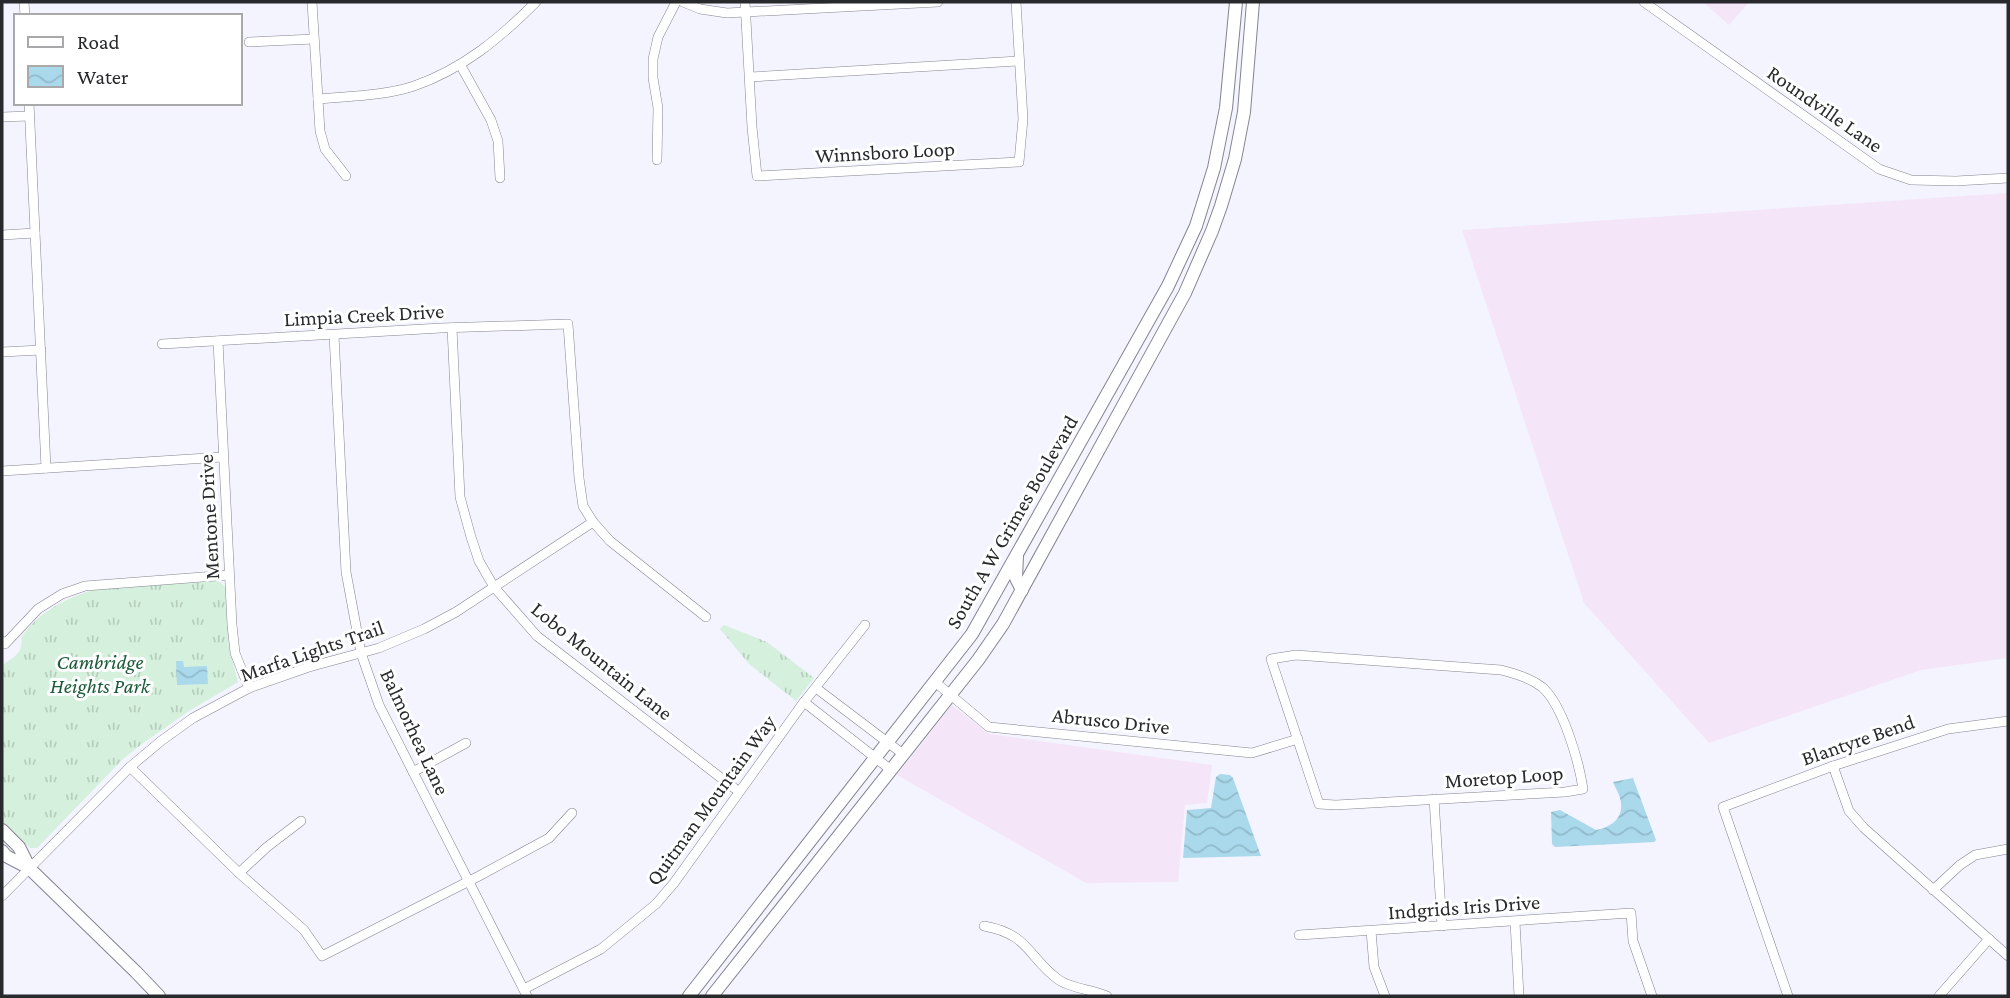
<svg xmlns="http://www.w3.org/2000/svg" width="2010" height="998" viewBox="0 0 2010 998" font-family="'Crimson Pro',serif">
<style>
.industrial{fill:#f5e5f8}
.grass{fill:url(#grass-tufts)}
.water{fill:url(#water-waves)}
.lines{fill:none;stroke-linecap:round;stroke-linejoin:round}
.street-casing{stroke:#83848e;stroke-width:10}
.secondary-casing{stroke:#83848e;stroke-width:14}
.street{stroke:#fff;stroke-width:9}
.secondary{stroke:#fff;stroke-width:12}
.labels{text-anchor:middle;stroke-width:6;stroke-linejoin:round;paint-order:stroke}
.street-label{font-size:21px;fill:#28292c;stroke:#fff}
.park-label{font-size:21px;font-style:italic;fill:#1b5a38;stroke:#fff}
</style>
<defs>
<pattern id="grass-tufts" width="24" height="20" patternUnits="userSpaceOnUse" patternTransform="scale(1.75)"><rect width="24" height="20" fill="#d5f0dd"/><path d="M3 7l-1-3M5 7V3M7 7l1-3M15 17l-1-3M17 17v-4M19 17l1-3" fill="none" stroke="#b7cebe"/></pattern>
<pattern id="water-waves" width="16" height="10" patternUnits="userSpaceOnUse" patternTransform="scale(1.75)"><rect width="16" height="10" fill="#aad9ec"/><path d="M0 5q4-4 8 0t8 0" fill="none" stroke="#92bacb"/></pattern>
</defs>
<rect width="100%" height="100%" fill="#f3f4ff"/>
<g class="industrial">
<polygon points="1703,2 1749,2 1729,25"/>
<polygon points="2008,193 2008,658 1921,670 1709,743 1584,603 1462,230"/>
<polygon points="952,705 989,734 1212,765 1207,803 1185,805 1178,882 1086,883 897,775"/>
</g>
<g class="grass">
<path d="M 219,581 L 225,587 L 229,647 L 238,682 L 189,711 L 142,744 L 123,759 L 37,848 L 30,848 L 2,821 L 2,666 C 9,659 18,657 21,647 C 22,643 21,639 22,636 C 23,634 28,629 29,627 C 48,607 71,596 97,589 Z"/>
<polygon points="724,625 767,642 814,678 796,701 749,664 720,629"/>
</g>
<g class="water">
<polygon points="176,661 183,661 184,667 207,666 208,684 177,685"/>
<polygon points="1220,774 1230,775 1233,778 1261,856 1183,858 1187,810 1211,808 1216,777"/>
<path d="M 1633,778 L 1656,840 L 1654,842 L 1555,847 L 1552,844 L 1551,812 L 1560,810 L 1596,830 C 1609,828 1623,819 1621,804 C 1621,797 1616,789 1613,782 Z"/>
</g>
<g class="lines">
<defs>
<g id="street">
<polyline points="24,2 25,16"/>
<polyline points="312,2 320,131 325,149 346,176"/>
<polyline points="683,2 700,9 727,13 938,2"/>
<polyline points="745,2 752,127 757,176 1019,162 1023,119 1016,2"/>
<polyline points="1644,2 1879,169 1911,180 1956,181 2008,178"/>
<polyline points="249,42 314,39"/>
<polyline points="461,66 491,120 498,141 500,178"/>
<polyline points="750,77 1019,61"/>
<path d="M 318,99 C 349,96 384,96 414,86 C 463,69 500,38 536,2"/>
<polyline points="29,103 46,468"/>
<polyline points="2,117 29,116"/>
<polyline points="657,160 658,108 653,78 653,59 658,37 676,2"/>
<polyline points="2,235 35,233"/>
<polyline points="452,328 460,497 471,537 479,561 494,587 537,636 738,791"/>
<polyline points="334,335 346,572 361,653 379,705 527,996"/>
<polyline points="218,341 232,625 235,653 249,688"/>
<polyline points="162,344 441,328 568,324 579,478 583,506 593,522 610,541 706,617"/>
<polyline points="2,352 41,350"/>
<polyline points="2,471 223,457"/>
<polyline points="2,641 5,644 38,609 62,594 85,586 229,575"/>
<path d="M 1296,655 L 1501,670 C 1516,674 1530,678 1542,687 C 1563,705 1579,762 1583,789 L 1565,792 L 1336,805 L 1319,804 L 1271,659 Z"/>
<polyline points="935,682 989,727 1252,753 1298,739"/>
<polyline points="816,688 903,754"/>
<polyline points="804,702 891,770"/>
<polyline points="1833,766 1849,811 1864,828 2008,956"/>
<polyline points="130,767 239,873 304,930 322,956 479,876 549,838 572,813"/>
<polyline points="413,772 466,743"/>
<polyline points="1434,799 1442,926"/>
<polyline points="239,873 267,847 301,821"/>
<polyline points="1933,890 1960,865 1975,855 2008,849"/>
<polyline points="2,896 130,767 161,741 193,718 249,688 309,667 379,648 424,629 456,612 593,522"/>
<polyline points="1515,922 1519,996"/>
<path d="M 984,926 C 1030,934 1028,958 1059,980 C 1072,989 1092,989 1107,996"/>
<polyline points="1371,931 1374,967 1385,996"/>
<polyline points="1299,935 1631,913 1633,941 1652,996"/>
<polyline points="524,989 601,949 656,904 674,883 804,702 865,625"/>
<polyline points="1788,996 1723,807 1833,766 1948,729 2008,721"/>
<polyline points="1939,996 1989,939"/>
</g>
<g id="secondary">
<polyline points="1017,556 1016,578 1022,590"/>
<polyline points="2,830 19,847 29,867"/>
<polyline points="2,851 6,856 29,868 136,972 159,996"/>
<polyline points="689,996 972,634 1168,286 1196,226 1214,168 1226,108 1236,2"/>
<polyline points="712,996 978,660 1003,624 1185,293 1212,231 1221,206 1235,159 1244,112 1253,2"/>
</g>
</defs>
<use href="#street" class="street-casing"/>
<use href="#secondary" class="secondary-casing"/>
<use href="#street" class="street"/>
<use href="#secondary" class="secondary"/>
</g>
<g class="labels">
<g class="street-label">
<text transform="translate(1825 109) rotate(35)" y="7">Roundville Lane</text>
<text transform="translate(885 152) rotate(-3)" y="7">Winnsboro Loop</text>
<text transform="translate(364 315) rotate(-3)" y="7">Limpia Creek Drive</text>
<text transform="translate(209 517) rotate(-93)" y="7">Mentone Drive</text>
<text transform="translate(1012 522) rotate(-60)" y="7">South A W Grimes Boulevard</text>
<text transform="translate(312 651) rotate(-19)" y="7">Marfa Lights Trail</text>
<text transform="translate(602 661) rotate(39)" y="7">Lobo Mountain Lane</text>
<text transform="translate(1111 721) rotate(6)" y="7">Abrusco Drive</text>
<text transform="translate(415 732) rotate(65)" y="7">Balmorhea Lane</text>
<text transform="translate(1858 740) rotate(-19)" y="7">Blantyre Bend</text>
<text transform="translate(1504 777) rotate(-4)" y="7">Moretop Loop</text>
<text transform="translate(711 800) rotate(-54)" y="7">Quitman Mountain Way</text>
<text transform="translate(1464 907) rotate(-4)" y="7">Indgrids Iris Drive</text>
</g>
<g class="park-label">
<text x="100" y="669">Cambridge<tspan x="100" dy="24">Heights Park</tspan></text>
</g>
</g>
<rect width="2010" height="998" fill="none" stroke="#28292c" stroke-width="7"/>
<rect x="14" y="14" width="228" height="91" fill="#ffffff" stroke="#a9a9ab" stroke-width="2"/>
<rect x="28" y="37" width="35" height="10" fill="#ffffff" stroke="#a9a9ab" stroke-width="2"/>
<text x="77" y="49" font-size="21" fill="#28292c">Road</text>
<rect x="28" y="66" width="35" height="21" fill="url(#water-waves)" stroke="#a9a9ab" stroke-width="2"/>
<text x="77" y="84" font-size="21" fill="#28292c">Water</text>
</svg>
